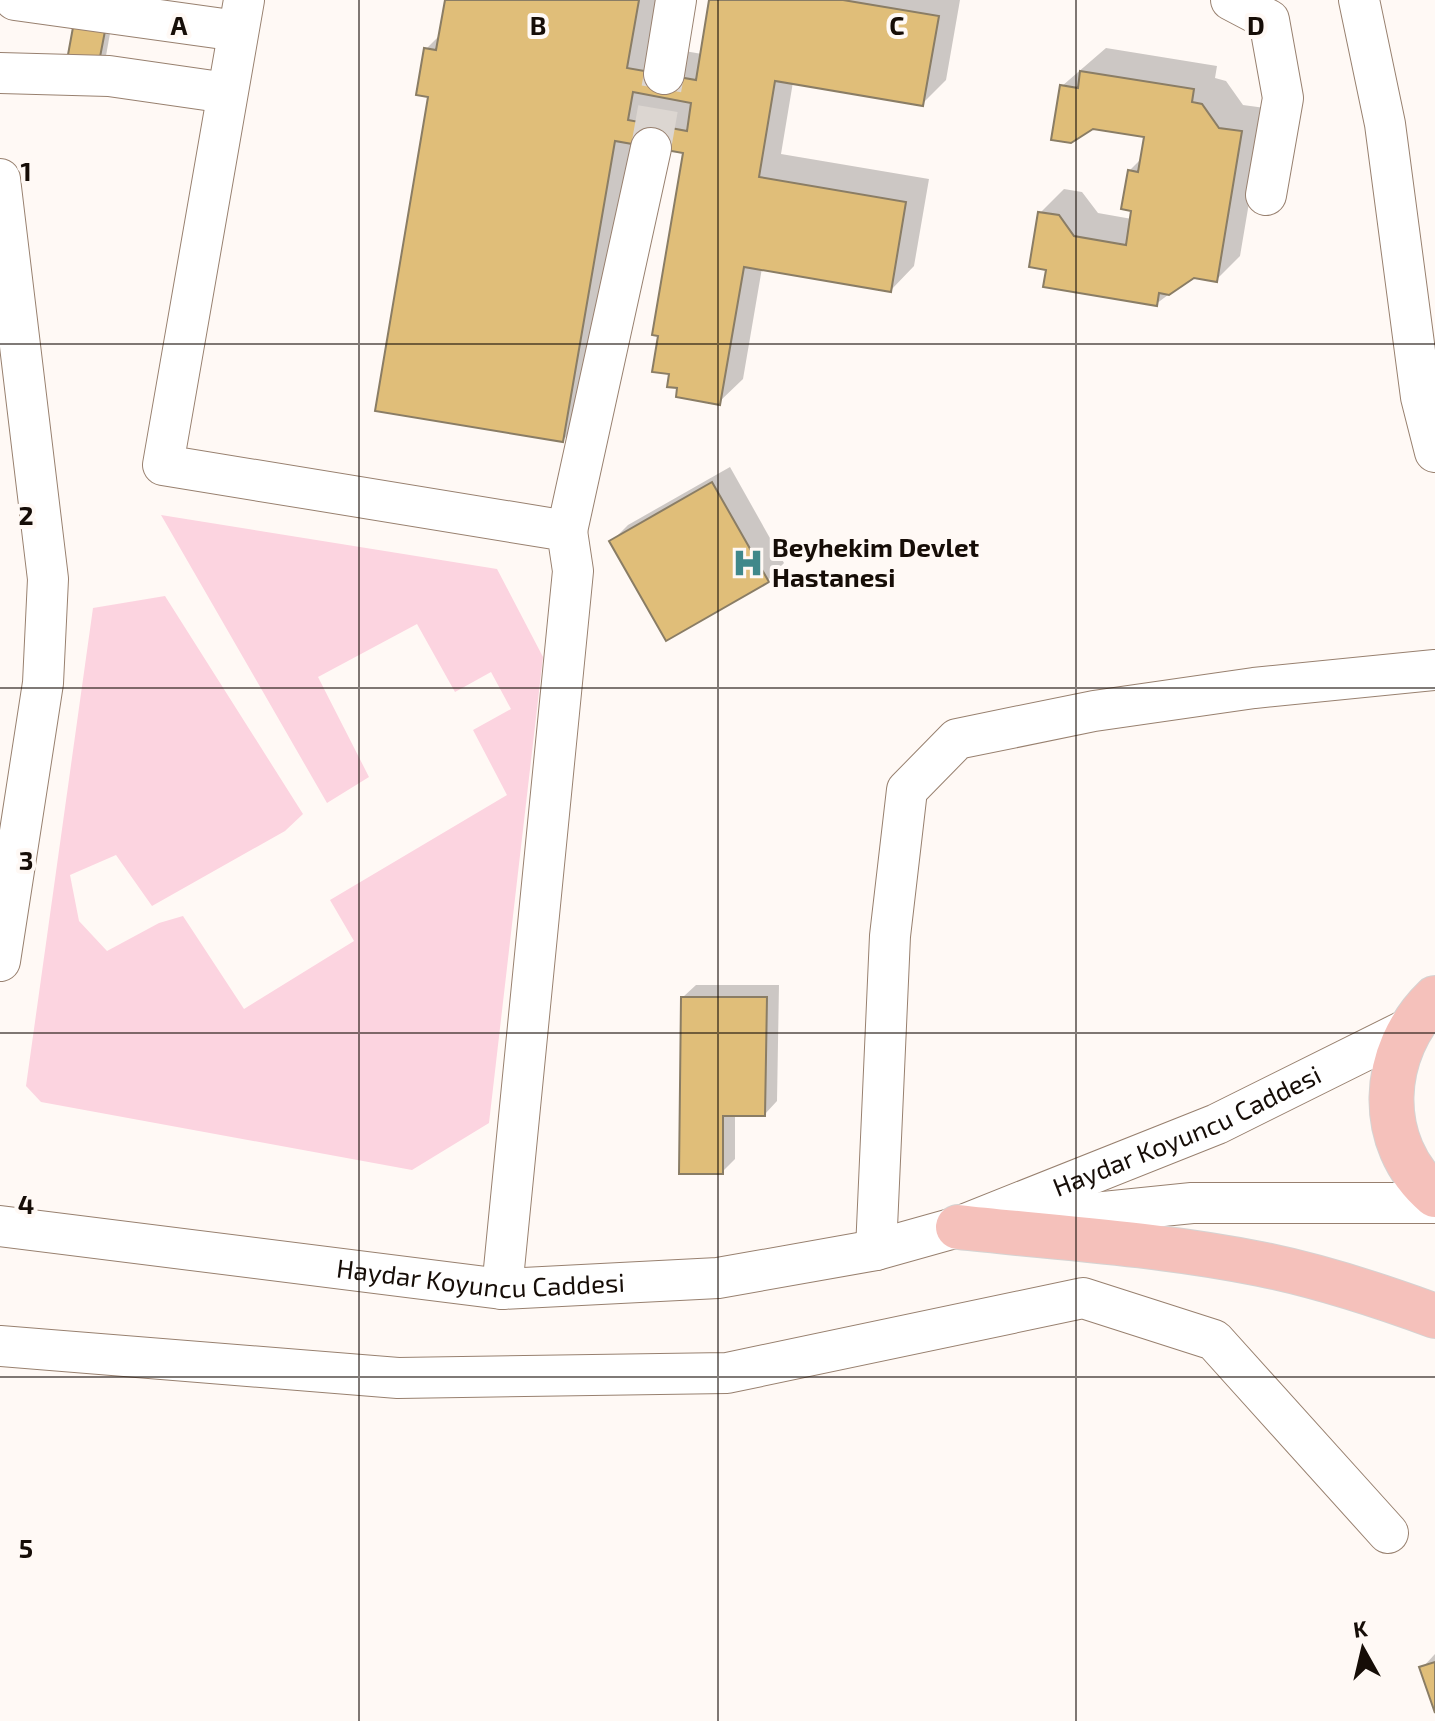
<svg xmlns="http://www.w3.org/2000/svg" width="1435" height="1721" viewBox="0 0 1435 1721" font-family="'Exo 2',sans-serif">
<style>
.green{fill:#fcd4e0}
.shadow{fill:#0003}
.building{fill:#e0be79;stroke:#8a7d65;stroke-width:2;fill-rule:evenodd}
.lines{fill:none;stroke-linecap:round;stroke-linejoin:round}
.minor-tunnel{stroke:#dcd6d1;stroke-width:40;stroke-dasharray:40 20;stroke-linecap:butt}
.minor-casing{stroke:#98806f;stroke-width:42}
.major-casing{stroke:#d5d3d2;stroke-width:46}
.minor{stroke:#fff;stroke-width:40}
.major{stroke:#f5c1bb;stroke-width:44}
.grid{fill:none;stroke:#160d07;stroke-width:2;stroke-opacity:0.55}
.labels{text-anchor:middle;stroke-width:8;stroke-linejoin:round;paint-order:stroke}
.poi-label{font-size:26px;font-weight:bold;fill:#160d07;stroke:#fff9f5;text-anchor:start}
.street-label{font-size:26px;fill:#160d07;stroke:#fff9f5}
.grid-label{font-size:26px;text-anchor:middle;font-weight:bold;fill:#160d07;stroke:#fff9f5;stroke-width:8;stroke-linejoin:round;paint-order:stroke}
</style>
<rect width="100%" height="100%" fill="#fff9f5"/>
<polygon class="green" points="161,515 497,569 543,657 489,1123 412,1170 41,1102 26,1086 93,608 165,596 303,814 285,831 152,906 116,855 70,875 79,921 107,951 159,923 183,916 244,1009 354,941 330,900 507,795 473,730 511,709 491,672 455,692 417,624 318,677 369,777 327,803"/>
<g class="shadow">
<polygon points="80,0 116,0 102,78"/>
<polygon points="447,0 658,0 650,45 702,54 711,0 960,0 946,80 923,103 793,82 781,154 929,179 914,266 891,290 762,268 743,379 719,402 685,151 633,142 587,416 563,440 430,95 426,49 441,34"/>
<polygon points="1106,48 1217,66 1215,78 1226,81 1243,105 1265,108 1240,256 1216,280 1193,276 1156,304 1049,268 1040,213 1064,189 1082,192 1098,213 1132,219 1129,171 1143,157 1146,135 1062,86"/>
<polygon points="730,467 784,563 768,580 612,541 628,525"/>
<polygon points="696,985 779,985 777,1101 765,1114 735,1114 735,1159 722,1172 683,997"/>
<polygon points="1435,1654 1435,1707 1422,1668"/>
</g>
<g class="building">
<polygon points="78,0 111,0 94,88 63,82"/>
<path d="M 445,0 L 639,0 L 627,68 L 696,80 L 709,0 L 843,0 L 939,16 L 923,106 L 775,81 L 759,177 L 906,202 L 891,292 L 744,267 L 720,405 L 676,397 L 677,388 L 667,387 L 669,374 L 652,372 L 658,336 L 652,335 L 683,153 L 615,141 L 563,442 L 375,411 L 428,97 L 416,95 L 424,48 L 436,50 ZM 633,92 L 691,103 L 687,131 L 628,120 Z"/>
<polygon points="1080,71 1194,89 1192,102 1202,104 1219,128 1242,131 1217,282 1194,278 1169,295 1159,293 1157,306 1043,287 1046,270 1029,267 1038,212 1059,215 1074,236 1126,245 1131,211 1121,209 1128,170 1138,172 1144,137 1093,129 1071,143 1051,140 1060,85 1078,88"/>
<polygon points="712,482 769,582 666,641 609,541"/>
<polygon points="681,997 767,997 765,1116 723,1116 723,1174 679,1174"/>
<polygon points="1435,1662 1435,1713 1419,1667"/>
</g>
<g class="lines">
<polyline class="minor-tunnel" points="651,148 664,74"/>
<defs>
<g id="minor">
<polyline points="15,0 238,31"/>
<polyline points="244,0 163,465 567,531 573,571 502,1289"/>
<polyline points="1231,0 1269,20 1283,98 1266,195"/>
<polyline points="1359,0 1385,124 1421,397 1435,452"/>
<polyline points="0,73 109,76 227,93"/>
<polyline points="664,74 676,0"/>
<polyline points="0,179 48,579 43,683 0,961"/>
<polyline points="567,531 651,148"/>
<polyline points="1014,1221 1192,1203 1435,1203"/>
<path id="s1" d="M 0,1226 L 502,1289 L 718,1278 L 876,1250 L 958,1227 L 1217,1124 L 1410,1028"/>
<polyline points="876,1250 890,936 907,790 957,739 1094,711 1254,688 1435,670"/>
<polyline points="0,1346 398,1378 727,1373 1083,1298 1214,1340 1388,1533"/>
</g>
<g id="major">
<path d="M 1435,998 C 1380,1051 1374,1143 1435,1195"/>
<path d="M 958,1227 C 1058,1238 1161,1244 1260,1264 C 1320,1276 1378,1295 1435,1316"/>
</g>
</defs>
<use href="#minor" class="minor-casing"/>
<use href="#major" class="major-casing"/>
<use href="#minor" class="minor"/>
<use href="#major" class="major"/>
</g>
<path class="grid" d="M 359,0 L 359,1721M 718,0 L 718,1721M 1076,0 L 1076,1721M 0,344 L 1435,344M 0,688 L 1435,688M 0,1033 L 1435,1033M 0,1377 L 1435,1377"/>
<defs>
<symbol id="hospital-bare" viewBox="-9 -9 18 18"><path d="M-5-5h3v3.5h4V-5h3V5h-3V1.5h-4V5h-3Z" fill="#40888a" stroke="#fff9f5" stroke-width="2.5" paint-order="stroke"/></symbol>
</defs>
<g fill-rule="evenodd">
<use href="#hospital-bare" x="726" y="541" width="44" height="44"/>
</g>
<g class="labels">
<g class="poi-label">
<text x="772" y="557">Beyhekim Devlet<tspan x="772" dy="30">Hastanesi</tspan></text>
</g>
<g class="street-label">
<text dy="9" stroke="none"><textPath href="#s1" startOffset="1216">Haydar Koyuncu Caddesi</textPath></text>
<text dy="9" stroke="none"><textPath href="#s1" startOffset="484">Haydar Koyuncu Caddesi</textPath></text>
</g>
</g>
<g class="grid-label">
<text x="179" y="35">A</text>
<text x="538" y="35">B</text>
<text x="897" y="35">C</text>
<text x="1256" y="35">D</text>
<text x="26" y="181">1</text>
<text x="26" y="525">2</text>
<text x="26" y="870">3</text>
<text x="26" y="1214">4</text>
<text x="26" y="1558">5</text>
</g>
<g transform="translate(1363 1649) rotate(352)" stroke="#fff9f5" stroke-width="6" paint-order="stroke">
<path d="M0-6L14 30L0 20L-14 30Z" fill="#160d07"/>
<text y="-12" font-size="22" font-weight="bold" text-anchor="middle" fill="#160d07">K</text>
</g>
</svg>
